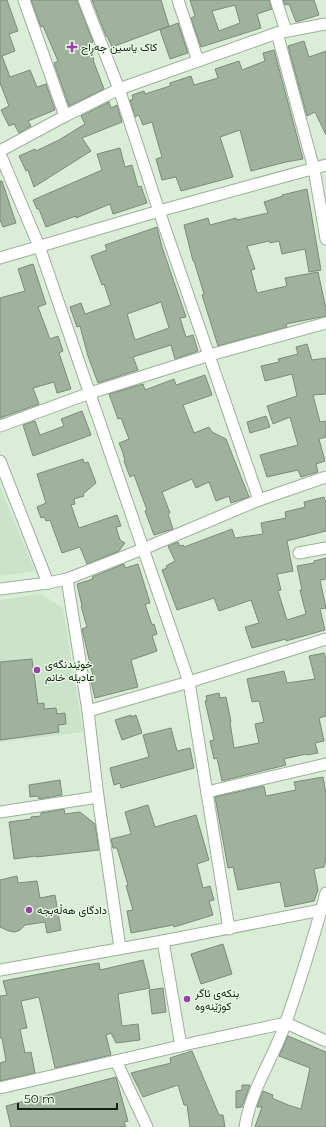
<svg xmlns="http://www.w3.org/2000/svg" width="326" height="1127" viewBox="0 0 326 1127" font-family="Montserrat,Vazirmatn,sans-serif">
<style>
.built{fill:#cbe3c8}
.building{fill:#9fb29d;stroke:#7b8c78;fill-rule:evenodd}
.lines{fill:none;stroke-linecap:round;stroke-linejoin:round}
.street-casing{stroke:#9caf9a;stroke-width:13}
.street{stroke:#fff;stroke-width:11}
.poi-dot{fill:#9b3fa9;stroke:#e7fbe5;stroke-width:1.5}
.labels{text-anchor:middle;stroke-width:3;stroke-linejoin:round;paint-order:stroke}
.poi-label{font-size:11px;fill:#192018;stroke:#e7fbe5;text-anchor:start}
</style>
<rect width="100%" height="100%" fill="#daedd7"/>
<g class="built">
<polygon points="0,487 35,571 0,576"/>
<polygon points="41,594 63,608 83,732 0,742 0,600"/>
</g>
<g class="building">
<polygon points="0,0 7,0 18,31 9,34 15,51 2,56 10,77 30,70 37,87 46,84 55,110 28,121 31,126 19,133 14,124 9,126 1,110 9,106 0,83"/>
<polygon points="31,0 77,0 93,42 88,44 94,60 93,60 104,89 69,106 54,63 58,61 43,26 41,27"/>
<polygon points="92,0 161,0 169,26 112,47 107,36 106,36"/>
<path d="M 190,0 L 269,0 L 272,9 L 257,14 L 261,28 L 201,47 L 191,18 L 195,16 ZM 235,5 L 240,23 L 219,31 L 212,11 Z"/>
<polygon points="283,0 314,0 319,15 296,22 289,4 285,5"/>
<polygon points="178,23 188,53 170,59 160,30"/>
<polygon points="304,41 309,57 326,51 326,135 315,112 307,116 288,46"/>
<polygon points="274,50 303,159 286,162 251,171 240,130 220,137 233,177 181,191 176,177 162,180 156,159 162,157 152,122 143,125 139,115 135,117 130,100 133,99 132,95 144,91 145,94 170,86 170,83 191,76 194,85 218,78 215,69 239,61 242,70 265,61 263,53"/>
<polygon points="109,102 111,108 117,105 122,122 82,138 91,151 34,187 28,170 26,171 19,156 35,149 36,151 59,140 85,124 81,116"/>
<polygon points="120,148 125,167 132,165 138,187 141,186 147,203 113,214 110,204 76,218 76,216 46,227 39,209 37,209 33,200 102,170 97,154"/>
<polygon points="0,181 2,181 16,223 3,227 0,220"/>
<polygon points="307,189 321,270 309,272 305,249 282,254 279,241 270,243 269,241 247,246 255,269 251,270 257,293 287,286 285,278 318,272 326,309 326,316 286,324 287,327 218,346 202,295 204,294 194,261 193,261 184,225 208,218 210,225 236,218 237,220 268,213 264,202 283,196 282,195"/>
<path d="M 157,227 L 162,247 L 186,317 L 180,318 L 186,337 L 193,335 L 198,351 L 175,359 L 171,345 L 133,357 L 138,370 L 98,383 L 88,356 L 80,326 L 77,327 L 70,307 L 81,303 L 85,314 L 111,305 L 104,284 L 102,285 L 91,256 L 107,250 L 105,245 ZM 161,302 L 169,328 L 135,340 L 127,314 Z"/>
<polygon points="33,264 46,304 38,307 50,339 58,336 63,351 59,353 71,389 57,393 54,382 33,388 39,404 0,418 0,298 25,291 18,269"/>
<polygon points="307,344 312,360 326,358 326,394 313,395 320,422 326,421 326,437 319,439 325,461 316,464 318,472 301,477 298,470 267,477 260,455 298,445 290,417 273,424 267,406 297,396 292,374 265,381 261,366 279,362 278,359 298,354 296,347"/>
<polygon points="205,375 212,395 183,405 194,433 209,427 212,432 226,439 249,497 231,503 229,496 216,501 209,482 196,488 192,479 162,492 170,513 168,514 173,529 154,535 145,511 147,510 134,475 130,477 124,461 125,461 123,453 119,443 129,439 121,418 118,419 109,394 143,384 145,390 174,379 176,385"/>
<polygon points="82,411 91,435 33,456 23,425 35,421 40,435 64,426 61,419"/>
<polygon points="266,416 270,427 250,433 247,422"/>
<polygon points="83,459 84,463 88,462 96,483 83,494 84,496 74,499 75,504 71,505 79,528 117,515 121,526 116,527 120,540 125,543 119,551 87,564 80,547 62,553 50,520 46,521 44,517 41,518 37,507 46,503 37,474"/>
<polygon points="324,497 326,503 326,531 287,541 293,571 277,574 281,590 278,591 287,620 306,614 300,590 302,590 297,566 314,563 314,561 326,558 326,579 320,580 326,608 320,609 325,630 286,641 286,639 252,648 245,627 259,623 251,600 219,611 214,598 177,610 162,570 167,568 166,566 175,561 168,546 178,542 180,546 183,545 184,547 232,529 235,538 263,534 261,523 286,518 285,512 305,507 304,502"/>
<polygon points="124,564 125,568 138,564 150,603 145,604 152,625 154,624 157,634 152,636 157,651 131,660 138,687 95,698 90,677 93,676 82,629 87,627 81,606 82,606 77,584 93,579 92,577"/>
<polygon points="324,653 326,660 326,716 319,718 324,741 315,743 318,753 307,755 306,754 284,759 286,765 222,781 217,758 214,759 210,741 214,740 205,701 207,701 206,696 219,693 220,698 226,697 231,722 230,722 234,748 259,743 255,724 264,722 259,701 252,702 247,679 284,671 287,683 315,679 309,656"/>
<polygon points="32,659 38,704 44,703 44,709 56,708 57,714 65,713 66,724 58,725 59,732 0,740 0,662"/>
<polygon points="131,715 131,717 136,715 142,733 122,740 115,720"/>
<polygon points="171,728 177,751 190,748 194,768 121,788 120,783 114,785 110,768 149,757 143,735"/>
<polygon points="323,777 326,794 326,859 324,867 314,869 318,890 314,901 285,907 280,882 238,890 233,867 228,868 215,797 264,786 266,796 296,790 294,782"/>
<polygon points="60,780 62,795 39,799 38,796 30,797 29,785"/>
<polygon points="148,805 155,827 196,815 209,860 197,864 203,888 210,886 214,900 209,901 213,915 174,927 173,925 131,933 127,911 133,910 126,886 128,885 117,848 113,848 111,839 131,834 125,812"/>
<polygon points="64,809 65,814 80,812 95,824 99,850 36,857 36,856 14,859 9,822 31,819 31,817 41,816 41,813"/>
<polygon points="17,876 18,883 37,881 40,898 55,895 61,930 47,933 45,922 25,925 20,930 15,932 9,931 0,927 0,880"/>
<polygon points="223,944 232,974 201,984 191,954"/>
<polygon points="143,960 150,988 118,994 122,1026 138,1024 140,1040 116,1043 111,1033 106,1035 111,1055 55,1068 39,997 21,1001 27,1028 20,1029 25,1053 31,1052 35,1073 0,1081 0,1063 6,1061 2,1038 0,1038 0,996 7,995 3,981 87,965 99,963 100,970"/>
<polygon points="163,988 166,1012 152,1014 149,990"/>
<polygon points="288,1036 326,1052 326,1127 255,1127 262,1107 257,1107 263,1091 273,1095 272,1098 288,1105 301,1109 310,1068 279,1056"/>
<polygon points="192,1051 219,1115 223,1115 225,1127 190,1127 187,1105 184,1105 178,1085 143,1097 131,1073 171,1063 170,1058"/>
<polygon points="116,1077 128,1121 124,1122 126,1127 11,1127 6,1106"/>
<polygon points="242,1085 250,1085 242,1107 236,1108 236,1091 242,1090"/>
</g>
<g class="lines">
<defs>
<g id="street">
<polyline points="24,0 65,116"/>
<polyline points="84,0 119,89 159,211 259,500"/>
<polyline points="178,0 198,61"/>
<polyline points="276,0 286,31"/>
<polyline points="277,33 314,169 326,239"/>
<polyline points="0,151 65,116 119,89 277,33 326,24"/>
<polyline points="0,154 39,246 189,682 229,929"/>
<polyline points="0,258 159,211 326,165"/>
<polyline points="0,426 90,393 210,355 326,323"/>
<polyline points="0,461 48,583"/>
<polyline points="299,553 326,548"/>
<polyline points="67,579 88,711 98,797 120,948"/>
<polyline points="0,589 48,583 67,579 143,549 259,500 326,477"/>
<polyline points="88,711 189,682 326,639"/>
<polyline points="207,792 326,764"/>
<polyline points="0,812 98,797"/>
<polyline points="163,941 321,910"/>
<polyline points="0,970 163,941 181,1046"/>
<polyline points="116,1061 147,1127"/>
<polyline points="0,1088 197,1042 286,1023 326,1041"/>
<path d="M 245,1127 C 251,1089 274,1057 286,1022 C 301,979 314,936 326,893"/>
</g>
</defs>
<use href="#street" class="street-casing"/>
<use href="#street" class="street"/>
</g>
<g class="poi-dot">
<path d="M70 41h4v4h4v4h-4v4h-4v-4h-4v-4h4z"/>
<circle cx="37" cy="670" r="4"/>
<circle cx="29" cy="910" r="4"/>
<circle cx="187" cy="999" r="4"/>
</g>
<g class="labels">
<g class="poi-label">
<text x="81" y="51">کاک یاسین جەڕاح</text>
<text x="45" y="668">خوێندنگەی<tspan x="45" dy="13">عادیلە خانم</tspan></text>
<text x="37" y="914">دادگای هەڵەبجە</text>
<text x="195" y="997">بنکەی ئاگر<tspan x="195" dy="13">کوژێنەوە</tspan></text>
</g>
</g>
<path d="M18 1103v6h99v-6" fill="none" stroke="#192018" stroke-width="2"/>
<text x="24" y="1103" font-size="12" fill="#192018" stroke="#e7fbe5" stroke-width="3" paint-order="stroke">50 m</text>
</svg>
